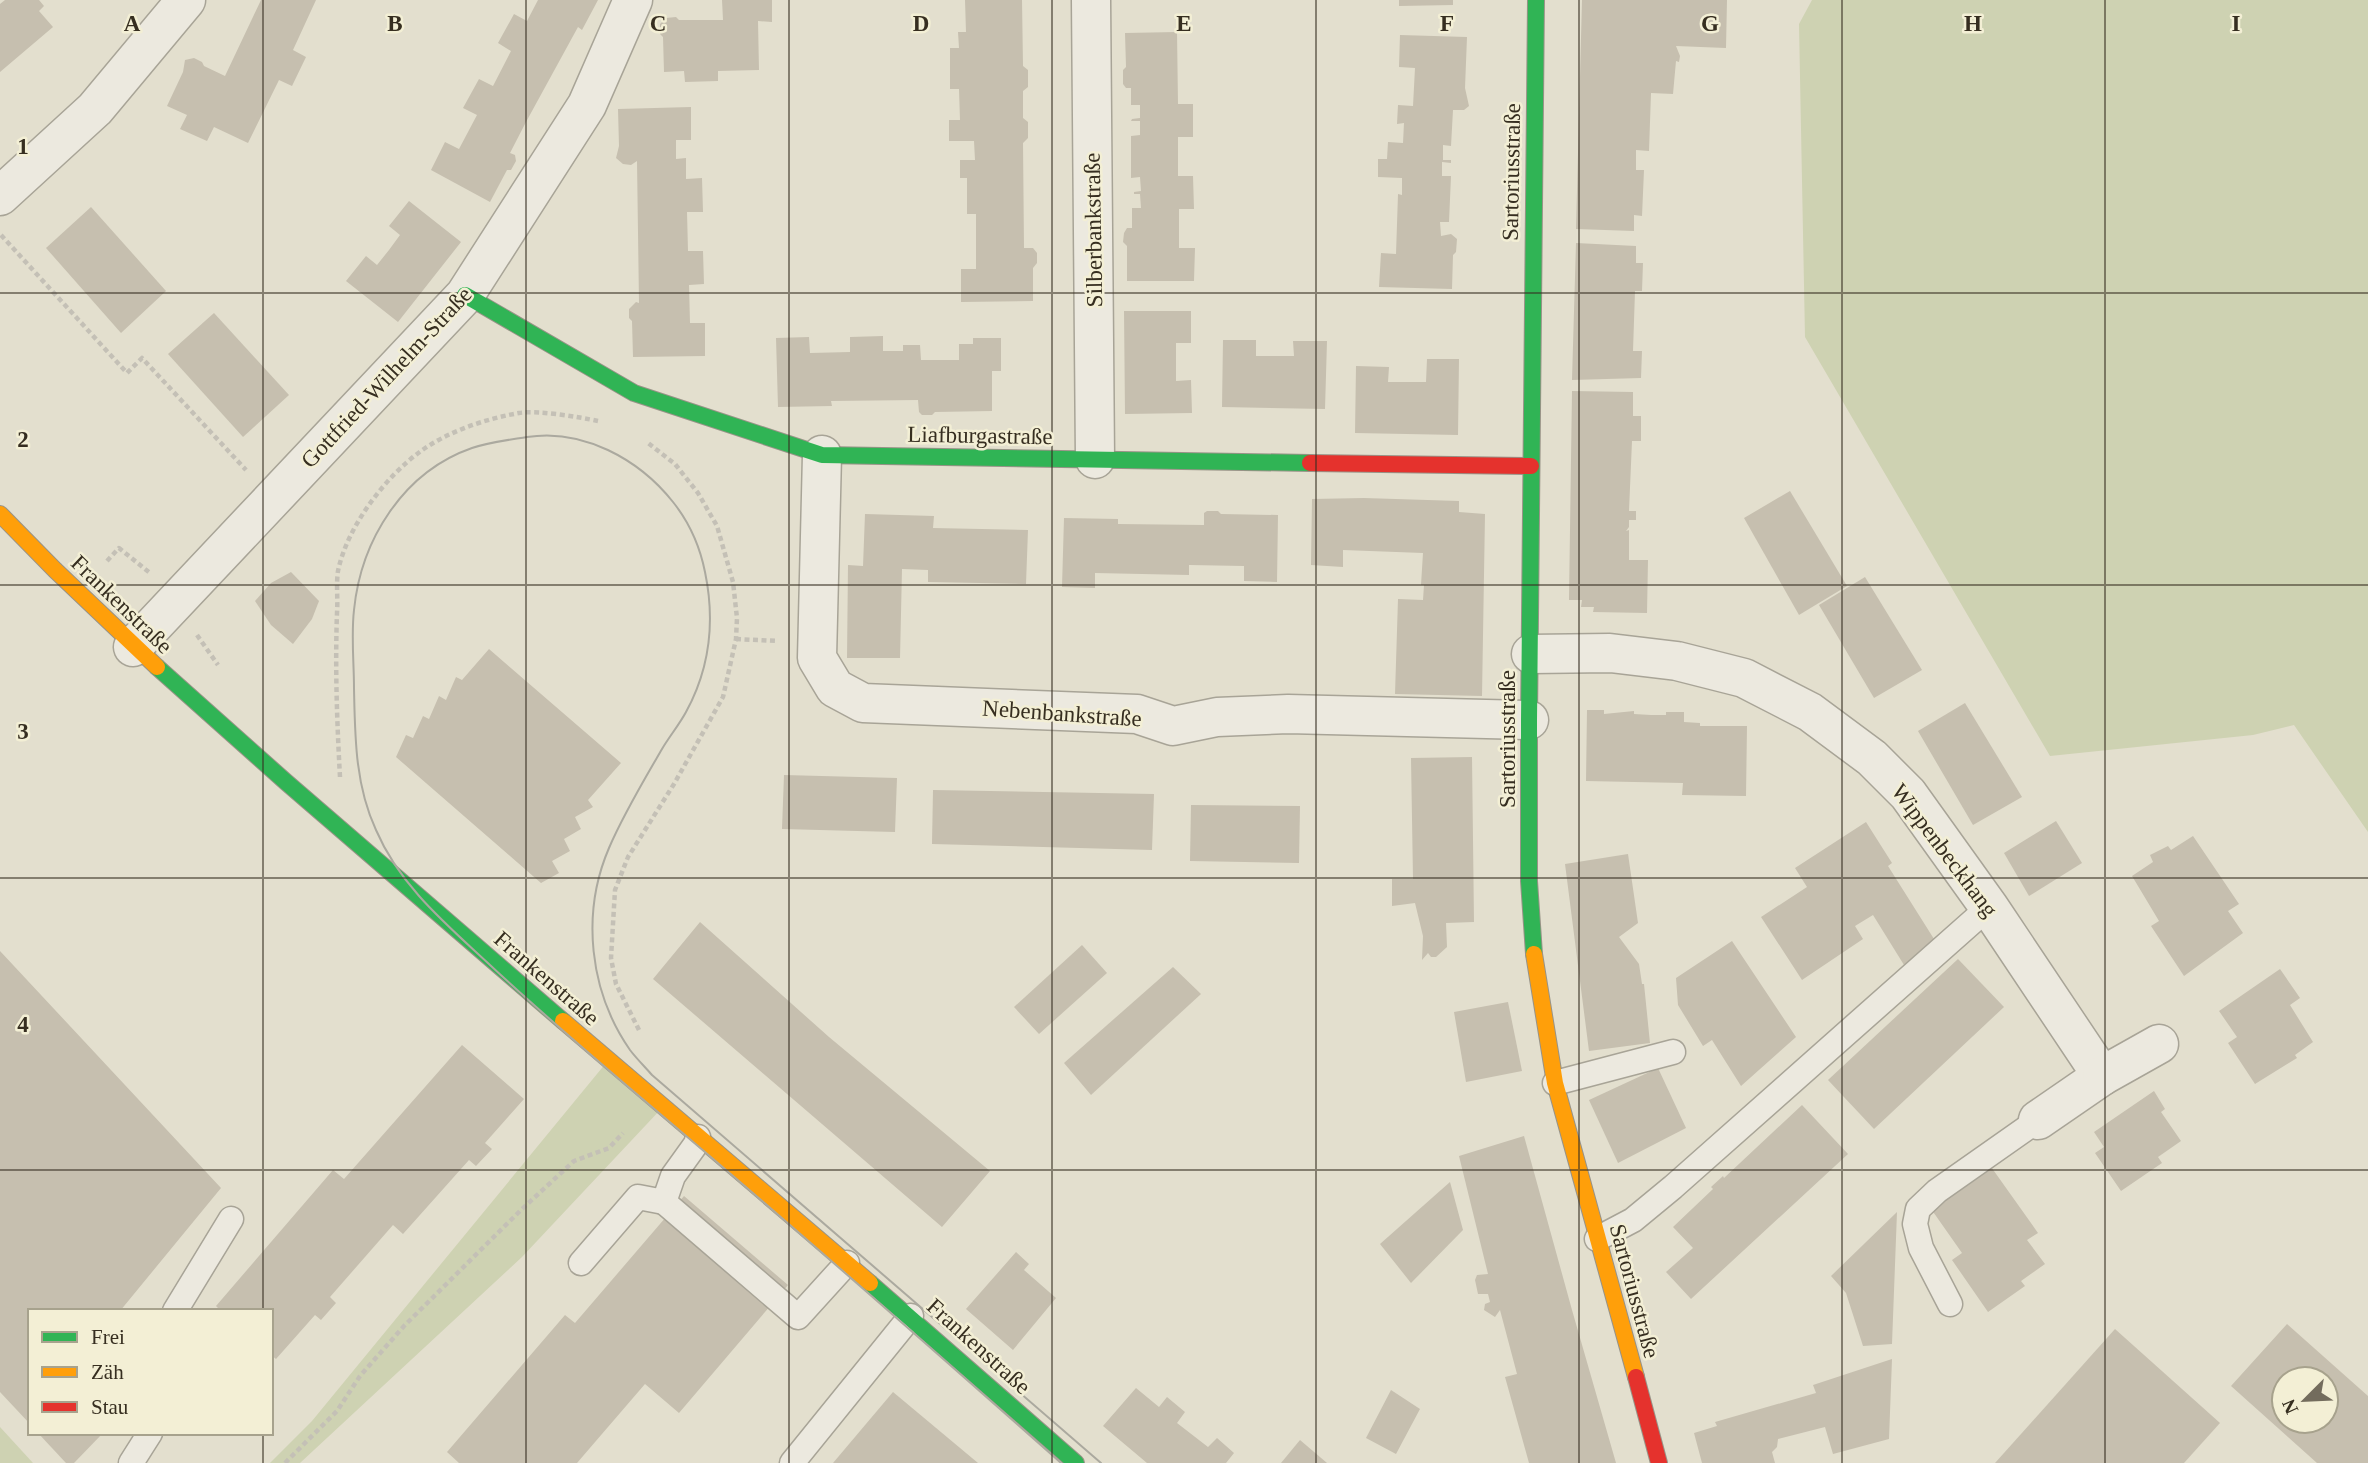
<svg xmlns="http://www.w3.org/2000/svg" width="2368" height="1463" viewBox="0 0 2368 1463" font-family="Georgia,serif">
<style>
.green{fill:#ced2b2}
.building{fill:#c6bfaf;fill-rule:evenodd}
.lines{fill:none;stroke-linecap:round;stroke-linejoin:round}
.lane-casing{stroke:#a8a497;stroke-width:27}
.street-casing{stroke:#a8a497;stroke-width:41}
.fast-casing{stroke:#989387;stroke-width:18}
.slow-casing{stroke:#989387;stroke-width:18}
.jam-casing{stroke:#989387;stroke-width:18}
.path{stroke:#c4c0b6;stroke-width:4.5;stroke-dasharray:5 3.5;stroke-linecap:butt}
.lane{stroke:#ece9df;stroke-width:24}
.street{stroke:#ece9df;stroke-width:38}
.fast{stroke:#30b455;stroke-width:16}
.slow{stroke:#ff9f0a;stroke-width:16}
.jam{stroke:#e5322d;stroke-width:16}
.tram{stroke:#aba99f;stroke-width:2}
.grid{fill:none;stroke:#362e20;stroke-width:2;stroke-opacity:0.55}
.labels{text-anchor:middle;stroke-width:5;stroke-linejoin:round;paint-order:stroke}
.street-label{font-size:23px;fill:#362e20;stroke:#f3efd5}
.grid-label{font-size:23px;text-anchor:middle;font-weight:bold;fill:#362e20;stroke:#f3efd5;stroke-width:5;stroke-linejoin:round;paint-order:stroke}
</style>
<rect width="100%" height="100%" fill="#e3dfce"/>
<g class="green">
<polygon points="1812,0 2368,0 2368,832 2294,725 2253,735 2050,756 1805,337 1799,24"/>
<polygon points="606,1063 661,1109 522,1257 300,1463 270,1463 312,1421"/>
<polygon points="0,1427 33,1463 0,1463"/>
</g>
<g class="building">
<polygon points="5,0 39,0 44,6 39,11 53,27 0,72 0,4"/>
<polygon points="261,0 316,0 293,50 306,57 292,86 279,80 248,143 214,127 207,141 180,129 187,115 167,106 183,72 185,60 194,58 202,62 204,66 225,76"/>
<polygon points="538,0 598,0 582,30 578,27 526,122 510,153 515,155 516,161 511,170 507,170 490,202 431,170 445,142 459,149 477,115 463,108 479,79 493,86 511,51 498,43 514,14 527,21"/>
<polygon points="722,0 772,0 772,22 758,21 759,70 718,71 718,81 685,82 684,71 664,72 663,37 660,34 660,24 666,18 676,17 679,20 723,20"/>
<polygon points="965,0 1022,0 1023,66 1028,70 1028,87 1023,91 1023,118 1028,122 1028,138 1023,143 1024,248 1033,248 1037,253 1037,263 1033,268 1033,301 961,302 961,269 976,269 976,214 967,214 967,178 960,178 960,160 975,160 974,141 949,141 949,120 960,120 959,89 950,89 950,48 959,48 958,32 966,32"/>
<polygon points="1399,0 1453,0 1453,5 1399,6"/>
<polygon points="1582,0 1727,0 1726,48 1676,46 1680,56 1679,62 1676,61 1673,94 1651,93 1649,151 1636,150 1636,170 1644,170 1642,216 1634,215 1634,231 1576,229"/>
<polygon points="1177,32 1178,104 1193,104 1193,137 1178,137 1178,176 1193,176 1194,209 1179,209 1179,248 1195,248 1194,281 1127,281 1127,246 1123,242 1124,233 1127,228 1132,228 1132,208 1141,208 1140,194 1134,194 1134,192 1141,191 1140,177 1131,178 1131,136 1140,135 1140,121 1131,121 1132,119 1140,118 1140,105 1131,105 1131,88 1126,88 1123,84 1123,70 1126,67 1125,33"/>
<polygon points="1400,35 1467,37 1465,88 1469,106 1464,110 1453,110 1451,146 1443,145 1443,160 1451,160 1451,163 1442,162 1442,176 1451,176 1449,222 1440,222 1441,236 1451,234 1457,239 1456,252 1453,255 1452,289 1379,287 1381,253 1396,254 1398,194 1402,195 1402,178 1378,177 1378,159 1387,159 1388,142 1403,143 1404,123 1397,124 1398,105 1413,106 1415,68 1399,67"/>
<polygon points="691,107 691,140 676,140 676,159 686,158 686,179 702,178 703,212 687,212 688,251 703,251 704,284 689,285 690,323 705,323 705,356 633,357 632,321 629,318 629,309 636,302 639,303 637,161 631,165 623,164 616,158 619,146 618,109"/>
<polygon points="409,201 461,242 398,322 346,281 366,256 377,265 389,250 400,235 389,226"/>
<polygon points="91,207 166,291 121,333 46,248"/>
<polygon points="1576,243 1636,246 1636,263 1643,263 1642,291 1635,291 1633,351 1642,351 1641,378 1572,380"/>
<polygon points="1124,311 1191,311 1191,343 1176,343 1176,381 1191,380 1192,413 1125,414"/>
<polygon points="214,313 289,395 243,437 168,354"/>
<polygon points="883,336 883,351 903,351 903,345 920,345 921,360 959,360 959,344 973,344 973,338 1001,338 1001,371 992,371 992,411 935,412 932,415 922,415 919,412 918,400 831,401 832,406 778,407 776,338 809,337 810,353 850,352 850,337"/>
<polygon points="1223,340 1256,340 1256,356 1294,356 1293,341 1327,341 1325,409 1222,407"/>
<polygon points="1427,359 1459,359 1458,435 1355,433 1356,366 1389,367 1388,382 1426,382"/>
<polygon points="1572,391 1633,392 1633,416 1641,416 1641,441 1632,441 1629,511 1636,511 1636,520 1629,520 1629,527 1626,531 1629,530 1629,560 1648,560 1647,613 1593,612 1594,607 1581,607 1582,600 1569,600"/>
<polygon points="1790,491 1847,586 1799,615 1744,518"/>
<polygon points="1364,498 1459,501 1459,512 1485,514 1482,696 1395,694 1398,599 1423,600 1424,585 1421,585 1423,553 1343,550 1343,567 1311,565 1312,499"/>
<polygon points="1207,511 1218,511 1221,514 1278,515 1277,582 1244,581 1244,566 1189,565 1189,575 1095,573 1095,588 1062,587 1064,518 1118,519 1118,524 1204,525 1204,513"/>
<polygon points="865,514 934,516 933,528 1028,530 1026,584 928,582 928,570 902,569 900,658 847,658 848,565 863,566"/>
<polygon points="291,572 319,601 312,619 293,644 271,625 255,601 271,583"/>
<polygon points="1865,577 1922,670 1874,698 1819,605"/>
<polygon points="489,649 621,763 588,800 593,807 575,817 581,829 564,839 570,851 552,861 559,873 541,883 396,757 406,735 413,738 423,716 429,719 439,696 446,700 456,677 462,680"/>
<polygon points="1965,703 2022,797 1973,825 1918,731"/>
<polygon points="1587,710 1604,710 1604,714 1634,711 1634,714 1651,715 1666,715 1666,712 1684,712 1684,722 1700,723 1700,726 1747,726 1746,796 1682,795 1683,783 1586,781"/>
<polygon points="1472,757 1474,922 1446,923 1447,947 1436,957 1431,957 1428,953 1422,960 1423,936 1415,903 1392,906 1392,879 1413,879 1411,758"/>
<polygon points="784,775 897,778 895,832 782,829"/>
<polygon points="933,790 1154,794 1152,850 932,844"/>
<polygon points="1191,805 1300,806 1299,863 1190,861"/>
<polygon points="2056,821 2082,863 2029,896 2004,853"/>
<polygon points="1866,822 1892,863 1888,866 1934,939 1904,965 1873,915 1855,926 1863,939 1802,980 1761,917 1807,887 1795,868"/>
<polygon points="2193,836 2239,904 2228,911 2243,933 2184,976 2151,926 2159,921 2132,876 2153,862 2150,855 2168,846 2171,850"/>
<polygon points="1628,854 1638,923 1619,937 1639,964 1642,984 1644,984 1650,1043 1589,1051 1565,864"/>
<polygon points="700,922 829,1037 990,1171 942,1227 653,979"/>
<polygon points="1732,941 1796,1037 1741,1086 1712,1040 1703,1046 1678,1005 1676,978"/>
<polygon points="1082,945 1107,973 1039,1034 1014,1007"/>
<polygon points="0,951 221,1188 120,1311 30,1311 30,1424 0,1392"/>
<polygon points="1958,959 2004,1007 1874,1129 1828,1080"/>
<polygon points="1173,967 1201,994 1091,1095 1064,1063"/>
<polygon points="2280,969 2300,998 2290,1005 2313,1042 2295,1055 2297,1058 2255,1084 2228,1043 2237,1037 2219,1011"/>
<polygon points="1508,1002 1522,1071 1466,1082 1454,1012"/>
<polygon points="462,1045 524,1099 485,1143 492,1149 476,1166 469,1160 403,1234 393,1225 330,1297 336,1303 321,1320 315,1315 276,1359 271,1355 271,1311 221,1311 216,1306 333,1170 344,1179"/>
<polygon points="1658,1068 1686,1128 1618,1163 1589,1100"/>
<polygon points="2154,1091 2165,1109 2161,1112 2181,1141 2158,1157 2162,1163 2121,1191 2095,1153 2104,1147 2094,1132"/>
<polygon points="1802,1105 1848,1154 1691,1299 1666,1272 1693,1248 1673,1227 1713,1189 1711,1187 1723,1176 1724,1178"/>
<polygon points="1524,1136 1572,1310 1616,1463 1529,1463 1505,1377 1517,1374 1500,1310 1495,1317 1484,1310 1485,1304 1490,1302 1488,1294 1478,1294 1475,1280 1477,1275 1488,1274 1459,1156"/>
<polygon points="1989,1164 2038,1233 2027,1240 2045,1264 2021,1281 2025,1286 1988,1312 1952,1260 1962,1253 1929,1206"/>
<polygon points="1450,1182 1463,1230 1411,1283 1380,1244"/>
<polygon points="684,1196 788,1285 679,1413 645,1384 577,1463 459,1463 447,1452 565,1315 575,1323"/>
<polygon points="1897,1212 1892,1344 1863,1346 1846,1293 1831,1276"/>
<polygon points="1016,1252 1029,1264 1024,1270 1056,1298 1013,1350 966,1309"/>
<path d="M 2287,1324 L 2368,1396 L 2368,1463 L 2317,1463 L 2231,1386 ZM 2284,1379 L 2326,1379 L 2326,1421 L 2284,1421 Z"/>
<polygon points="2115,1329 2220,1423 2184,1463 1995,1463"/>
<polygon points="1892,1359 1889,1439 1833,1454 1825,1427 1778,1439 1777,1447 1772,1452 1775,1463 1702,1463 1694,1433 1717,1426 1715,1422 1816,1393 1813,1385"/>
<polygon points="1136,1388 1159,1407 1167,1397 1185,1412 1177,1423 1208,1447 1217,1438 1234,1453 1226,1463 1147,1463 1103,1426"/>
<polygon points="1391,1390 1420,1409 1396,1454 1366,1438"/>
<polygon points="893,1392 978,1463 833,1463"/>
<polygon points="38,1433 103,1433 74,1463 66,1463"/>
<polygon points="1300,1440 1327,1463 1281,1463"/>
</g>
<g class="lines">
<defs>
<g id="lane">
<polyline points="1555,1083 1673,1052"/>
<polyline points="698,1137 696,1144 673,1176 664,1202 798,1317 847,1263"/>
<polyline points="1597,1239 1633,1220 1673,1187 1989,907"/>
<polyline points="581,1263 638,1197 664,1202"/>
<polyline points="1950,1304 1921,1248 1915,1224 1918,1209 1937,1191 2038,1120"/>
<polyline points="175,1311 231,1219"/>
<polyline points="131,1463 150,1433"/>
<polyline points="792,1463 911,1316"/>
</g>
<g id="street">
<polyline points="1091,0 1095,459"/>
<polyline points="0,196 95,109 186,0"/>
<polyline points="822,455 817,658 835,688 863,703 1137,714 1173,726 1217,717 1288,714 1529,720"/>
<polyline points="133,647 465,295 587,105 633,0"/>
<polyline points="1531,654 1610,653 1677,661 1744,678 1810,712 1872,758 1908,794 1989,907 2102,1076 2038,1120"/>
<polyline points="2102,1076 2159,1044"/>
</g>
<g id="fast">
<polyline points="465,295 634,393 822,455 1310,463"/>
<polyline points="157,667 286,782 563,1021"/>
<polyline points="1534,954 1529,881 1529,720 1536,0"/>
<polyline points="870,1283 1076,1463"/>
</g>
<g id="slow">
<polyline points="0,514 55,570 157,667"/>
<polyline points="1534,954 1555,1083 1636,1377"/>
<polyline points="563,1021 870,1283"/>
</g>
<g id="jam">
<polyline points="1310,463 1531,466"/>
<polyline points="1636,1377 1659,1463"/>
</g>
</defs>
<use href="#lane" class="lane-casing"/>
<use href="#street" class="street-casing"/>
<use href="#fast" class="fast-casing"/>
<use href="#slow" class="slow-casing"/>
<use href="#jam" class="jam-casing"/>
<g class="path">
<polyline points="1,235 127,373 142,358 246,470"/>
<polyline points="107,561 119,548 150,573"/>
<polyline points="197,635 218,665"/>
<polyline points="736,639 778,641"/>
<path d="M 340,777 C 337,723 335,668 337,613 C 338,599 336,584 338,571 C 347,527 385,477 421,451 C 449,431 485,419 519,413 C 538,410 579,417 598,421"/>
<polyline points="639,1030 616,984 611,958 615,890 628,857 674,784 723,697 736,639 737,618 733,582 717,526 698,493 675,464 648,443"/>
<polyline points="285,1463 337,1411 360,1376 404,1326 522,1209 574,1161 609,1148 623,1133"/>
</g>
<use href="#lane" class="lane"/>
<use href="#street" class="street"/>
<use href="#fast" class="fast"/>
<use href="#slow" class="slow"/>
<use href="#jam" class="jam"/>
<path class="tram" d="M 1061,1463 C 939,1355 816,1246 692,1141 C 624,1083 555,1026 490,965 C 446,924 400,886 376,830 C 355,785 355,736 354,688 C 354,662 351,636 354,610 C 361,540 403,472 472,448 C 490,442 508,440 527,437 C 582,428 639,459 673,502 C 689,522 700,547 705,572 C 715,620 710,668 686,712 C 679,725 669,737 662,749 C 644,780 623,815 609,848 C 581,913 589,991 630,1050 C 636,1058 645,1067 652,1075 L 1101,1463"/>
</g>
<path class="grid" d="M 263,0 L 263,1311M 526,0 L 526,1463M 789,0 L 789,1463M 1052,0 L 1052,1463M 1316,0 L 1316,1463M 1579,0 L 1579,1463M 1842,0 L 1842,1463M 2105,0 L 2105,1463M 0,293 L 2368,293M 0,585 L 2368,585M 0,878 L 2368,878M 0,1170 L 2368,1170M 263,1433 L 263,1463"/>
<g class="labels">
<g class="street-label">
<text transform="translate(1511 172) rotate(-89)" y="8">Sartoriusstraße</text>
<text transform="translate(1093 230) rotate(-91)" y="8">Silberbankstraße</text>
<text transform="translate(386 377) rotate(-47)" y="8">Gottfried-Wilhelm-Straße</text>
<text transform="translate(980 435) rotate(1)" y="8">Liafburgastraße</text>
<text transform="translate(122 604) rotate(44)" y="8">Frankenstraße</text>
<text transform="translate(1062 713) rotate(4)" y="8">Nebenbankstraße</text>
<text transform="translate(1507 739) rotate(-90)" y="8">Sartoriusstraße</text>
<text transform="translate(1945 850) rotate(53)" y="8">Wippenbeckhang</text>
<text transform="translate(547 978) rotate(41)" y="8">Frankenstraße</text>
<text transform="translate(1635 1291) rotate(75)" y="8">Sartoriusstraße</text>
<text transform="translate(979 1346) rotate(42)" y="8">Frankenstraße</text>
</g>
</g>
<g class="grid-label">
<text x="132" y="31">A</text>
<text x="395" y="31">B</text>
<text x="658" y="31">C</text>
<text x="921" y="31">D</text>
<text x="1184" y="31">E</text>
<text x="1447" y="31">F</text>
<text x="1710" y="31">G</text>
<text x="1973" y="31">H</text>
<text x="2236" y="31">I</text>
<text x="23" y="154">1</text>
<text x="23" y="447">2</text>
<text x="23" y="739">3</text>
<text x="23" y="1032">4</text>
</g>
<rect x="28" y="1309" width="245" height="126" fill="#f3efd5" stroke="#a7a28d" stroke-width="2"/>
<rect x="42" y="1332" width="35" height="10" fill="#30b455" stroke="#a7a28d" stroke-width="2"/>
<text x="91" y="1344" font-size="21" fill="#362e20">Frei</text>
<rect x="42" y="1367" width="35" height="10" fill="#ff9f0a" stroke="#a7a28d" stroke-width="2"/>
<text x="91" y="1379" font-size="21" fill="#362e20">Zäh</text>
<rect x="42" y="1402" width="35" height="10" fill="#e5322d" stroke="#a7a28d" stroke-width="2"/>
<text x="91" y="1414" font-size="21" fill="#362e20">Stau</text>
<g transform="translate(2305 1400) rotate(246)"><circle r="33" fill="#f3efd5" stroke="#a7a28d" stroke-width="2"/>
<path d="M0-5L12 26L0 18L-12 26Z" fill="#736c5d"/>
<text y="-10" font-size="19" font-weight="bold" text-anchor="middle" fill="#362e20">N</text>
</g>
</svg>
